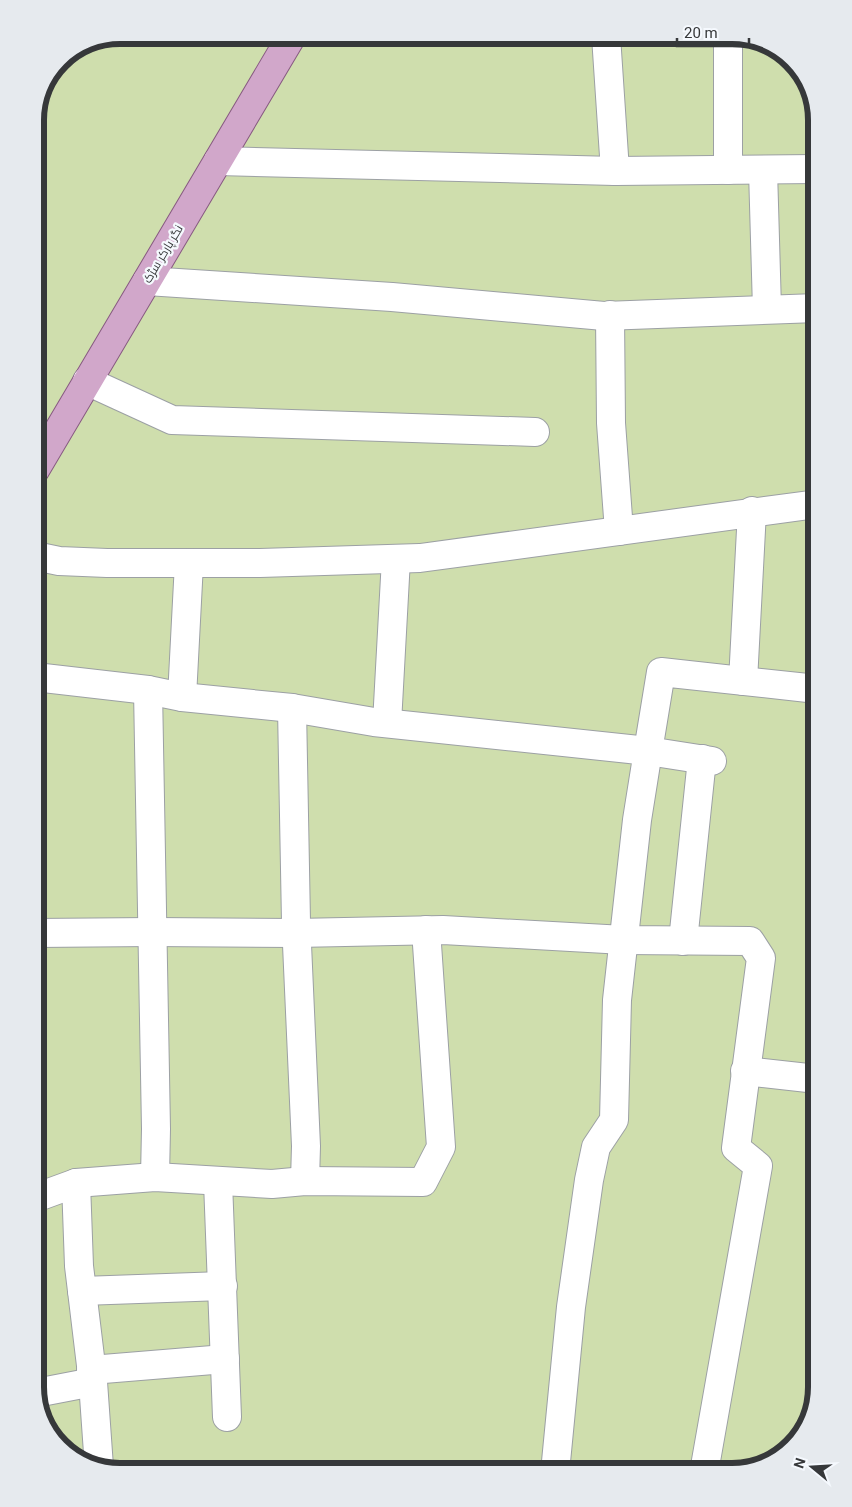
<svg xmlns="http://www.w3.org/2000/svg" width="852" height="1507" viewBox="0 0 852 1507" font-family="Roboto,Cairo,sans-serif">
<style>
.green{fill:#cfdead}
.lines{fill:none;stroke-linecap:round;stroke-linejoin:round}
.minor-casing{stroke:#9ca0a4;stroke-width:30}
.major-casing{stroke:#875a80;stroke-width:30}
.minor{stroke:#fff;stroke-width:28}
.major{stroke:#d1a7ca;stroke-width:28}
.labels{text-anchor:middle;stroke-width:4.5;stroke-linejoin:round;paint-order:stroke}
.street-label{font-size:12px;fill:#36383a;stroke:#f5f9fe}
.rim{fill:none;stroke:#36383a;stroke-width:6}
</style>
<rect width="100%" height="100%" fill="#e7ecf0"/>
<polygon class="green" points="738,35 783,52 810,87 817,120 817,1392 802,1434 765,1465 732,1472 115,1472 73,1457 42,1420 35,1387 35,115 60,60 88,41"/>
<g class="lines">
<defs>
<g id="minor">
<polyline points="218,161 615,171 606,36"/>
<polyline points="728,170 728,35"/>
<polyline points="763,170 767,309"/>
<polyline points="615,171 817,169"/>
<polyline points="147,281 392,297 604,316 817,308"/>
<polyline points="610,315 611,423 619,531"/>
<polyline points="87,381 172,420 535,432"/>
<polyline points="35,556 59,561 107,563 260,563 420,558 817,504"/>
<polyline points="35,677 148,690 182,697 292,708 374,722 648,751 637,820 617,1000 614,1120 596,1147 589,1180 571,1307 555,1472"/>
<polyline points="743,681 752,511"/>
<polyline points="148,690 156,1129 155,1177"/>
<polyline points="182,697 189,563"/>
<polyline points="292,708 296,922 306,1146 305,1181"/>
<polyline points="387,723 396,559"/>
<polyline points="712,761 648,751 661,672 817,689"/>
<polyline points="35,933 152,932 296,933 443,930 624,940 750,941 761,958 736,1148 758,1166 704,1472"/>
<polyline points="683,941 702,759"/>
<polyline points="745,1071 817,1079"/>
<polyline points="218,1182 227,1417"/>
<polyline points="76,1183 79,1266 93,1382 99,1467"/>
<polyline points="35,1198 76,1183 155,1177 272,1184 305,1181 423,1182 441,1147 426,930"/>
<polyline points="82,1291 223,1286"/>
<polyline points="91,1370 225,1359"/>
<polyline points="36,1393 93,1382"/>
</g>
<polyline id="major" points="35,470 290,39"/>
</defs>
<use href="#minor" class="minor-casing"/>
<use href="#major" class="major-casing"/>
<use href="#minor" class="minor"/>
<use href="#major" class="major"/>
</g>
<g class="labels">
<g class="street-label">
<text transform="translate(163 254) rotate(-59)" y="4">نگر پارکر سڑک</text>
</g>
</g>
<path d="M0 0H852V1507H0ZM120 44H732A76 76 0 0 1 808 120V1387A76 76 0 0 1 732 1463H120A76 76 0 0 1 44 1387V120A76 76 0 0 1 120 44Z" fill="#e6eaee" fill-rule="evenodd"/>
<path class="rim" d="M120 44H732A76 76 0 0 1 808 120V1387A76 76 0 0 1 732 1463H120A76 76 0 0 1 44 1387V120A76 76 0 0 1 120 44Z"/>
<g transform="translate(812 1467) rotate(288)" stroke="#f5f9fe" stroke-width="4" paint-order="stroke">
<path d="M0-4L9 19L0 12L-9 19Z" fill="#36383a"/>
<text y="-8" font-size="14" font-weight="bold" text-anchor="middle" fill="#36383a">N</text>
</g>
<path d="M677 38v8h72v-8" fill="none" stroke="#36383a" stroke-width="2.5"/>
<text x="684" y="38" font-size="15" fill="#36383a" stroke="#f5f9fe" stroke-width="4" paint-order="stroke">20 m</text>
</svg>
